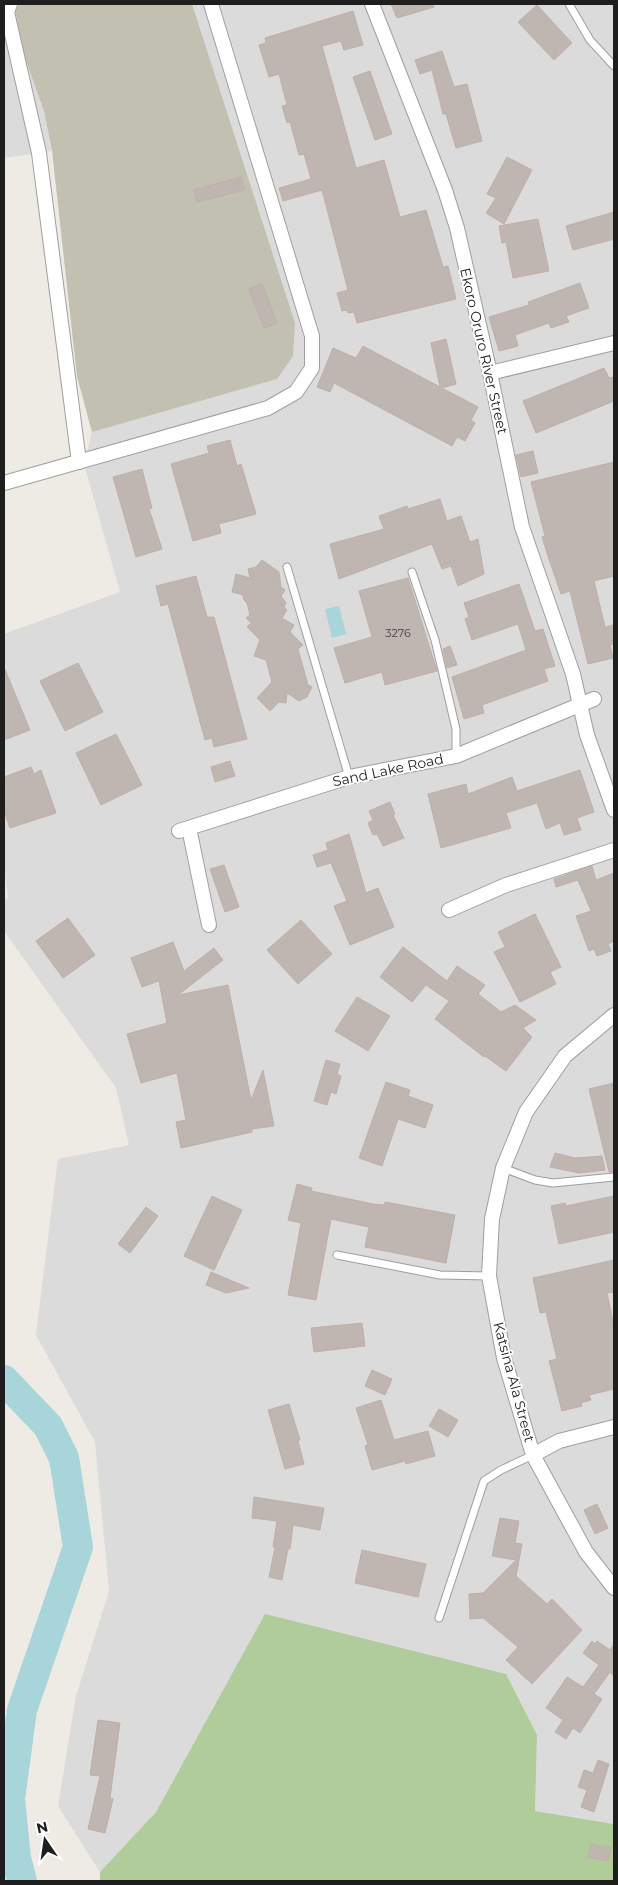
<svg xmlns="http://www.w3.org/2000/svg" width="618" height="1885" viewBox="0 0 618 1885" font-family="Montserrat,sans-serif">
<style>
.residential{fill:#dcdbdb}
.construction{fill:#c2c0b0}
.forest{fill:#b0cc9b}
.water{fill:#a7d5da}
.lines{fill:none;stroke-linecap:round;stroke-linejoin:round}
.river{stroke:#a7d5da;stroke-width:30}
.building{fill:#bfb5b1;stroke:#bfafa7}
.service-casing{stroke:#9f9f9f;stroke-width:9}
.minor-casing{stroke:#9f9f9f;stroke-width:16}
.service{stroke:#fff;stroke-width:7}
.minor{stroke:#fff;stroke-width:14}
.labels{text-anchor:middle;stroke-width:4;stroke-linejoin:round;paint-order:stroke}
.number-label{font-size:11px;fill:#464443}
.street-label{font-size:14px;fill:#1e1e1e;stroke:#fff}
</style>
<rect width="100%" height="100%" fill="#eeeae4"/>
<polygon class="residential" points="4,4 614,4 614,1824 535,1811 537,1735 266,1614 156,1812 100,1872 58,1806 76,1696 109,1591 95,1442 36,1335 58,1159 129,1145 116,1088 4,931 4,899 8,898 4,866 4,634 120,592 84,464 92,432 77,376 52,151 4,158"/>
<polygon class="construction" points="20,4 192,4 295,323 293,356 277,379 92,432 77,376 52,150 44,111 24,55 15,9"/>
<polygon class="forest" points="265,1614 506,1674 537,1735 535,1811 614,1824 614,1881 100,1881 100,1872 156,1812"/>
<polygon class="water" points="339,606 346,634 332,638 325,609"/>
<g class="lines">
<polyline class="river" points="4,1380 48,1426 64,1458 78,1547 22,1710 10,1799 16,1858 22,1881"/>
</g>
<g class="building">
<polygon points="391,4 433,4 434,7 397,18"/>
<polygon points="537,5 572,43 554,60 518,22"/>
<polygon points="353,11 363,45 344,50 341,41 322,46 356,168 384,160 400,217 426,210 443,267 448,266 456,299 357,323 354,312 348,313 347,310 342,311 337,293 348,290 322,190 283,201 279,188 311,179 304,154 299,155 290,122 287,123 282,106 287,105 279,74 269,77 259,45 266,43 265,38"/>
<polygon points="442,51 454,87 467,84 482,141 456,148 446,114 443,114 432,70 420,74 415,60"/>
<polygon points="370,71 392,134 375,140 353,77"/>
<polygon points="507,157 532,170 504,224 486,213 496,198 487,194"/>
<polygon points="241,177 245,190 197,202 194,190"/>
<polygon points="614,212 614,239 573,250 566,226"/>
<polygon points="538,219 549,271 513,278 506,242 502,243 499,226"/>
<polygon points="580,283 589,308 566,316 569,322 551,328 549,323 515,335 518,346 499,351 489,317 529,305 528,302"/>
<polygon points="262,284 277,323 264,328 249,289"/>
<polygon points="446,339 456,384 442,388 478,407 471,420 475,423 465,441 457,437 452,446 334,383 330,392 317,387 333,348 356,358 363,346 440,387 431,343"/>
<polygon points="604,368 609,378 614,377 614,401 536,433 523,401"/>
<polygon points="230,440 237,466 241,464 256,514 219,524 221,533 193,541 171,464 209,453 207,446"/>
<polygon points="533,451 538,473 521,477 516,455"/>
<polygon points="614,462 614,576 594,581 605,627 614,625 614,644 610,645 613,658 588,664 570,591 561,594 549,559 542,537 545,536 531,482"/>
<polygon points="142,469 152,508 149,509 162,549 136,557 113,477"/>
<polygon points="440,499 447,521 461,516 470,542 478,539 484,574 458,586 451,566 442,569 432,544 339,579 330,544 384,529 379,516 407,506 408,509"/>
<polygon points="262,560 279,572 281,587 285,590 281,596 286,603 284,607 287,610 282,618 294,625 290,632 303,645 298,649 308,685 312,687 307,697 299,701 287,693 286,703 279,702 270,711 257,698 272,682 266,660 254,656 260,640 247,627 251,623 246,618 250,615 247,603 244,600 243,595 232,592 236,574 250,578 248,569 256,567"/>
<polygon points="196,576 207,617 214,617 247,739 214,747 212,738 205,740 168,604 161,606 156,586"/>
<polygon points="408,578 437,671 385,685 382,672 345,683 334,648 372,637 359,591"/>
<polygon points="519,584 535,631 543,629 555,666 544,669 548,681 482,705 484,713 464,719 452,677 526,650 518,624 472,640 465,619 469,617 464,603"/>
<polygon points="450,646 457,665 447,668 443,649"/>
<polygon points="78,663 103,712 65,731 40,681"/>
<polygon points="4,667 30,730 4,740"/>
<polygon points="116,734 142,785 101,805 76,753"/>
<polygon points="230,761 235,776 215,782 211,767"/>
<polygon points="31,767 34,774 41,770 56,813 10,828 4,811 4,777"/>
<polygon points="580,770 594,812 577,818 581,830 564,835 560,823 546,829 537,803 506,813 511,828 441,848 428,794 466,784 468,794 512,777 517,791"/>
<polygon points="390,802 395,814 393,815 404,838 383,846 377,834 373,835 368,823 373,820 369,811"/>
<polygon points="349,834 366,893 378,888 394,927 350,945 334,906 347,901 331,863 317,867 313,855 328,850 326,843"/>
<polygon points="224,865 239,907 225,912 210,869"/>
<polygon points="592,866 596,880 614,873 614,941 608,944 611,951 597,956 594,949 589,951 576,916 591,911 578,880 556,887 554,879"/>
<polygon points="535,914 561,967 550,972 556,984 520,1002 494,952 505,947 498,932"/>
<polygon points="68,918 95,955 63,978 36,941"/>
<polygon points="301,920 332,954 298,984 267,950"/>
<polygon points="173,942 184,971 214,948 223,960 178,995 228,985 251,1100 263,1070 274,1126 252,1129 252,1132 181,1148 176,1122 186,1120 177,1073 141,1083 127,1034 167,1023 159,981 142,987 131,958"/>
<polygon points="403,947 447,981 457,966 485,985 478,994 501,1012 515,1005 536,1020 523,1028 532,1037 506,1071 485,1056 484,1057 435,1019 449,1001 426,985 412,1002 380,977"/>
<polygon points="357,997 390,1016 368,1051 335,1031"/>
<polygon points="326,1060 340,1064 337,1074 341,1076 336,1094 331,1092 327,1105 314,1101"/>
<polygon points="386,1082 410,1090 408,1096 433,1105 425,1128 398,1119 382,1166 359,1158"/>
<polygon points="614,1083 614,1172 609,1172 589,1089"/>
<polygon points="555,1153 575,1158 602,1156 605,1170 579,1173 550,1167"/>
<polygon points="297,1184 312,1188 311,1191 373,1204 384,1205 385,1202 455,1215 446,1263 365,1247 369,1227 331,1219 316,1300 288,1295 301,1223 288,1220"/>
<polygon points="212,1196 242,1210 214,1270 184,1256"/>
<polygon points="614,1196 614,1232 559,1244 551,1206 565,1203 566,1206"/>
<polygon points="146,1207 158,1216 130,1253 118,1244"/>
<polygon points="614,1260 614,1292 607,1293 614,1326 614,1389 589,1395 591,1400 581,1403 582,1406 562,1411 549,1361 557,1359 546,1312 540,1313 533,1278"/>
<polygon points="211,1272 249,1288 226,1293 206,1285"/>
<polygon points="362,1323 365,1346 314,1352 311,1328"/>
<polygon points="372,1370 392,1379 385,1395 365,1386"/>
<polygon points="381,1400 394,1440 428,1431 435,1456 406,1464 405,1461 372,1470 365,1446 368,1445 356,1408"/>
<polygon points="289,1404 300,1440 298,1441 304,1464 285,1469 268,1410"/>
<polygon points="439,1409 458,1420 448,1437 429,1426"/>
<polygon points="254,1497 324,1508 320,1530 293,1525 290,1549 288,1549 282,1580 269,1577 275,1547 273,1547 277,1521 252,1518"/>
<polygon points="597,1504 608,1528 595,1534 584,1510"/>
<polygon points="500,1518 519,1521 515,1543 522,1544 516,1576 547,1604 552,1599 582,1630 532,1684 506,1660 518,1647 483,1618 470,1619 469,1594 483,1593 516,1560 492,1556"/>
<polygon points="362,1550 426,1564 418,1597 355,1583"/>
<polygon points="592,1641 595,1644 597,1641 610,1650 614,1644 614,1676 610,1672 594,1694 602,1699 580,1733 573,1728 566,1739 555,1732 563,1720 546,1708 567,1677 583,1687 599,1665 583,1653"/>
<polygon points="98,1720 120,1723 110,1798 113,1799 105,1833 88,1829 100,1776 90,1775"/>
<polygon points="598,1760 609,1764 594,1812 581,1807 587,1790 578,1787 584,1770 593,1773"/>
<polygon points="591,1844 611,1848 608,1861 588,1857"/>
</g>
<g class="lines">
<defs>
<g id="service">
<polyline points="569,4 590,40 614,66"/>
<polyline points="287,567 349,777"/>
<polyline points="412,572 435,640 456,729 456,756"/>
<polyline points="503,1168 535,1180 553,1183 614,1177"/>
<polyline points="337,1255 440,1275 489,1276"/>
<polyline points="439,1618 484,1481 501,1470 533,1455"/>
</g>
<g id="minor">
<polyline points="10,4 7,12 39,153 79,462"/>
<polyline points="372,4 445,190 457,228 490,373 522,527 573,674 587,735 614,810"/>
<polyline points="490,373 614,343"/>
<polyline points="4,483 268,408 296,392 312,368 312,336 211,4"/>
<polyline points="189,828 209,925"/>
<polyline points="179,831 349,777 456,756 594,699"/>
<polyline points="449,910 506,885 614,850"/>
<polyline points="614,1015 565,1056 526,1112 503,1168 492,1219 489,1276 504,1358 533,1455 586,1552 614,1588"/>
<polyline points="533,1455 559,1441 614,1427"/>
</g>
</defs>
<use href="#service" class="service-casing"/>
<use href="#minor" class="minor-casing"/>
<use href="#service" class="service"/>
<use href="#minor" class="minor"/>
</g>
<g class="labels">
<g class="number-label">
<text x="398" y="637">3276</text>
</g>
<g class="street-label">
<text transform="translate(484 351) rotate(77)" y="5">Ekoro Oruro River Street</text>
<text transform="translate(388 770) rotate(-12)" y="5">Sand Lake Road</text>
<text transform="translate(514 1382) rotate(75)" y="5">Katsina Ala Street</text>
</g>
</g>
<rect width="618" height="1885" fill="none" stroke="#1e1e1e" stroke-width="10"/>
<g transform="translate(45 1840) rotate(347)" stroke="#ffffff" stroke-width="4" paint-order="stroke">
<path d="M0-4L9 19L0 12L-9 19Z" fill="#1e1e1e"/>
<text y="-8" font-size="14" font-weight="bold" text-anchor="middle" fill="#1e1e1e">N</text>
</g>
</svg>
